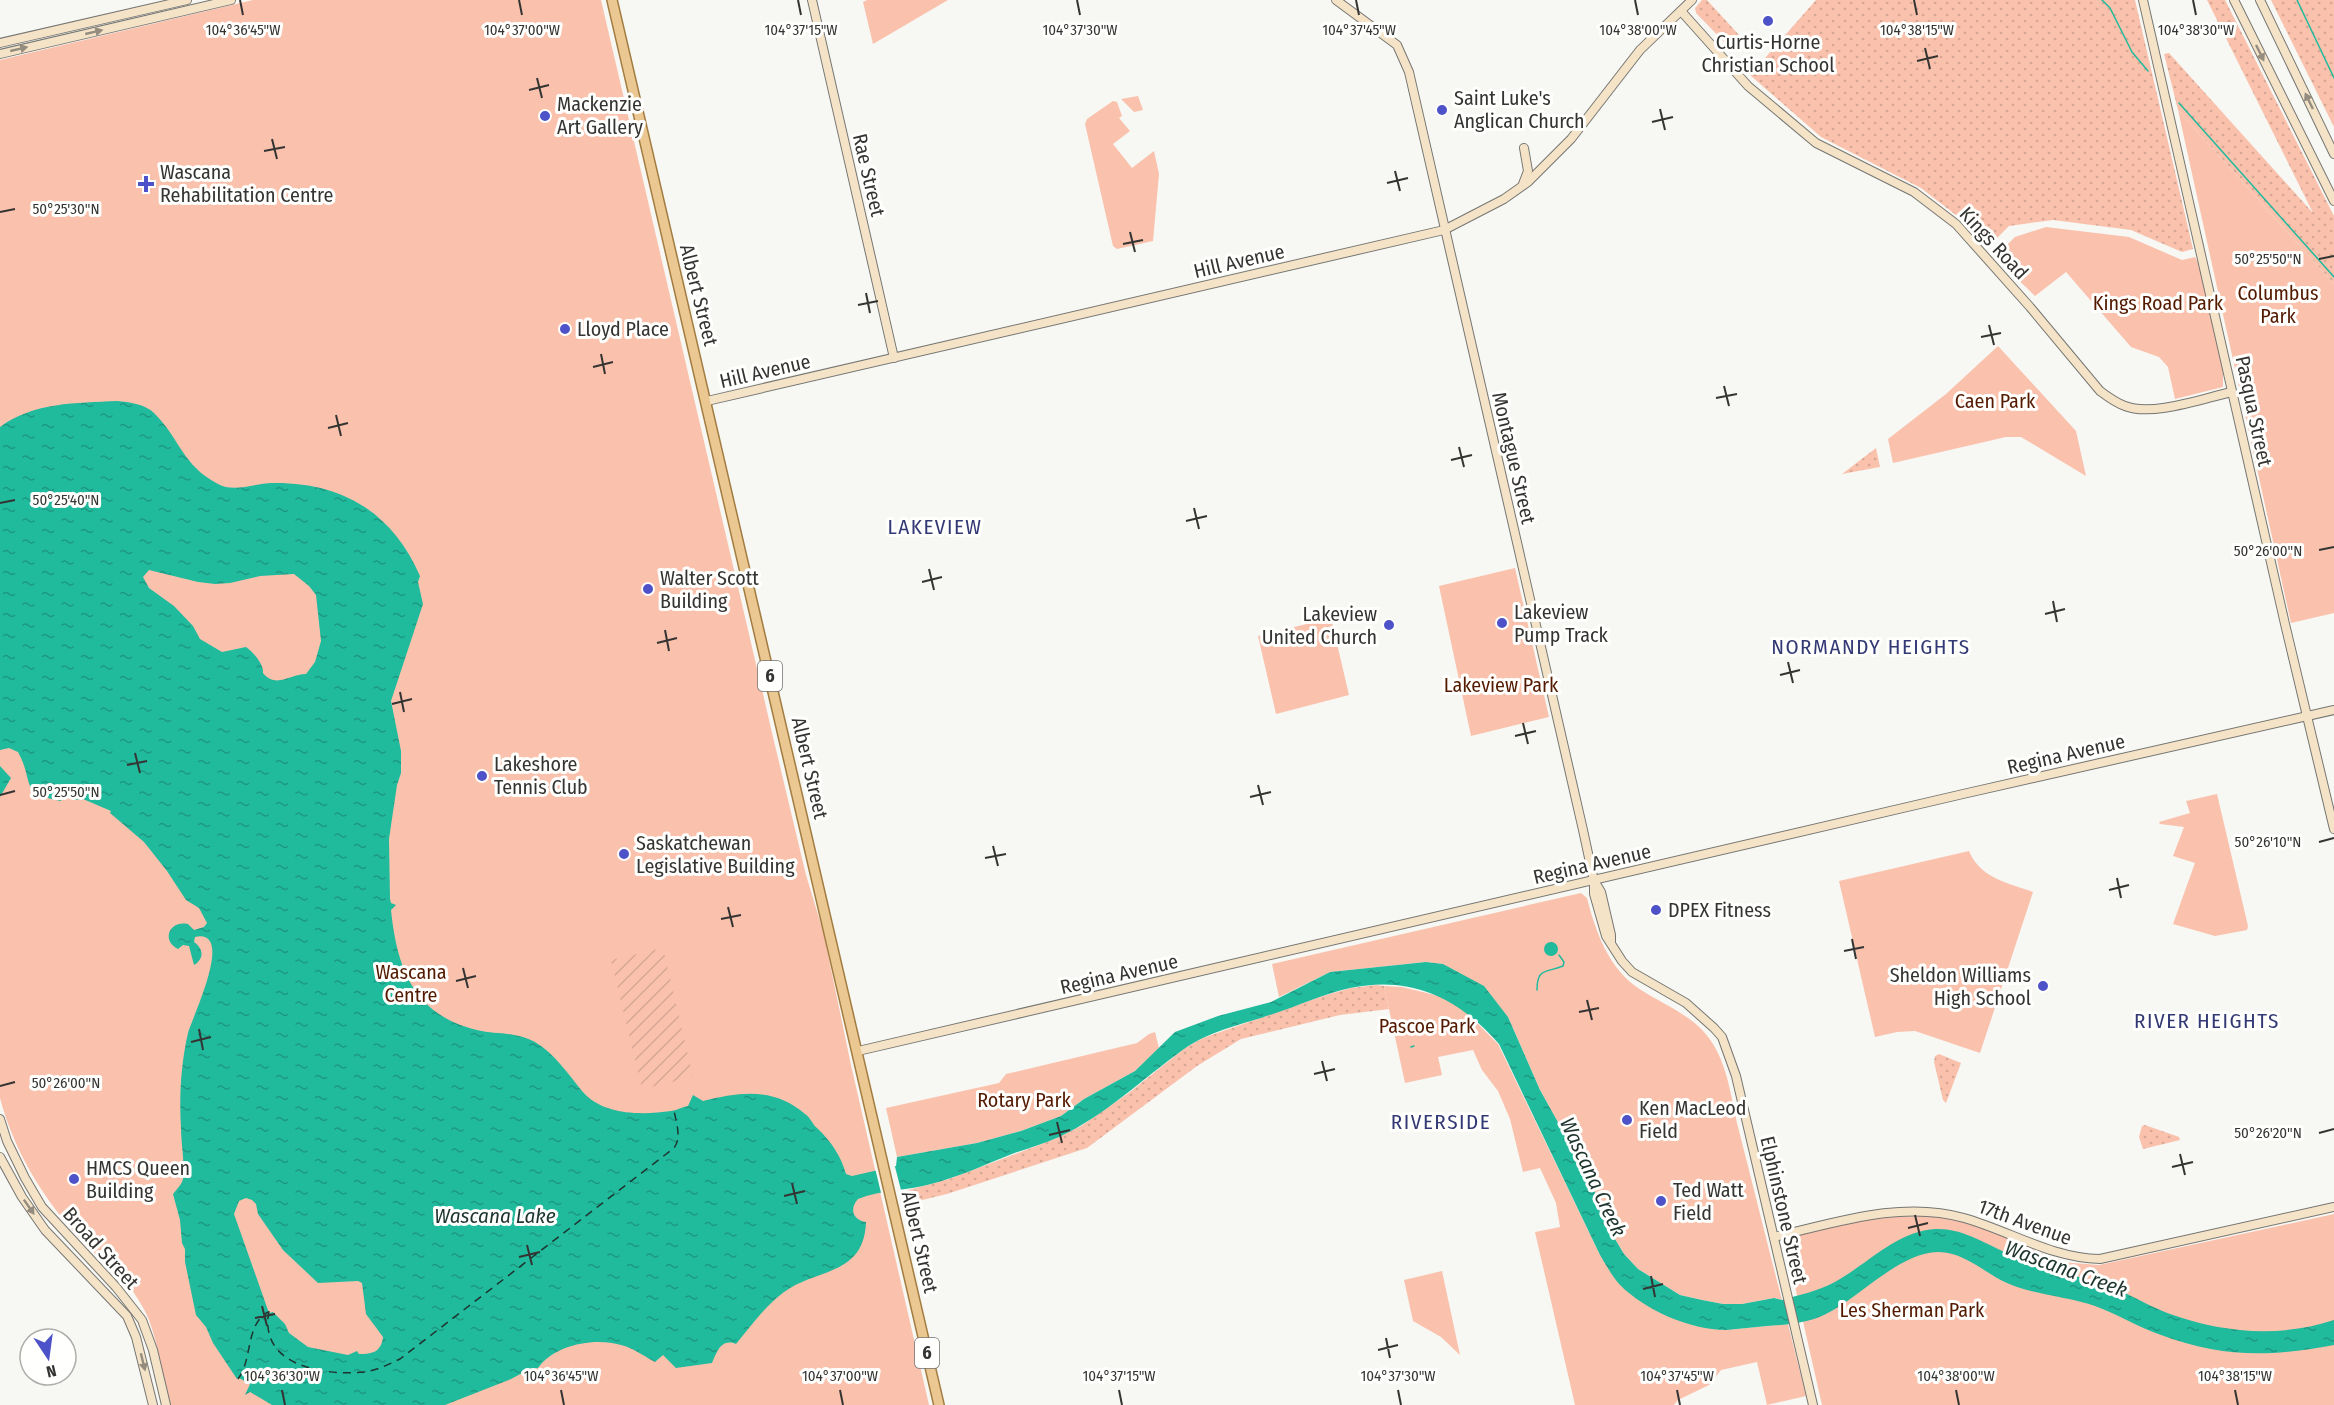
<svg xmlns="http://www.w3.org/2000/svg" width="2334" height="1405" viewBox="0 0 2334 1405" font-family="'Fira Sans Condensed',sans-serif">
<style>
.grass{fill:url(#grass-dots)}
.park{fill:#fac2ad}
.garden{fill:url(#garden-furrows)}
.water{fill:url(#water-ripples);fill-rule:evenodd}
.pier{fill:#f7f7f3}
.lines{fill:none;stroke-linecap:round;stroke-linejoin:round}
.stream{stroke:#20ba9d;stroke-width:1.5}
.ferry{stroke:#1e352f;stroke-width:1.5;stroke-dasharray:8 6;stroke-linecap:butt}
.secondary-casing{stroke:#767673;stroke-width:10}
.primary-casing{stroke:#a27c41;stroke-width:12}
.secondary{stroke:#f5e3c8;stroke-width:8}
.primary{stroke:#ebc892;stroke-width:9}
.oneway{fill:#948c7e}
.ticks{fill:none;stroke:#343433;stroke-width:2}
.poi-dot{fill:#4d52c8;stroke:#fffffe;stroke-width:2}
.labels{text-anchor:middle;stroke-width:6;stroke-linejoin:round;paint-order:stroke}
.shield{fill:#fffffe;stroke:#717170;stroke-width:1.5}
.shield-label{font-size:18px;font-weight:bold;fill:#343433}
.poi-label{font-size:20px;fill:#343433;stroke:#fffffe;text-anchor:start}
.street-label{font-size:20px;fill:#343433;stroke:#fffffe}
.park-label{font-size:20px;fill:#541a00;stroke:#fffffe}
.neighbourhood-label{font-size:21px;letter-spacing:1.5px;fill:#333974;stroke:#fffffe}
.water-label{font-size:21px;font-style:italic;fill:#1e352f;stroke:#fffffe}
.ticks-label{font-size:15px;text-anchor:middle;fill:#343433;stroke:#fffffe;stroke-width:6;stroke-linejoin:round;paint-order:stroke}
</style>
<defs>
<pattern id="grass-dots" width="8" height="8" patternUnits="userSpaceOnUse" patternTransform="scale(1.5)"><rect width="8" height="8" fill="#fac2ad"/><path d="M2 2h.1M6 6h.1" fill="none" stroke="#d7a795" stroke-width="1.8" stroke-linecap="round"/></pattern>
<pattern id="garden-furrows" width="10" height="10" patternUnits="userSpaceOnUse" patternTransform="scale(1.5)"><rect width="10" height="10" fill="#fac2ad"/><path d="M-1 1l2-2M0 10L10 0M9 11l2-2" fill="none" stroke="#d7a795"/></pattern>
<pattern id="water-ripples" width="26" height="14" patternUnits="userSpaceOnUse" patternTransform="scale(1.5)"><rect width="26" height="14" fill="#20ba9d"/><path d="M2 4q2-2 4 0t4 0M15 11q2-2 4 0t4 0" fill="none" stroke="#1d9881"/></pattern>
</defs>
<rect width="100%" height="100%" fill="#f7f7f3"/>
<g class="grass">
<polygon points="1702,0 1707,0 1739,35 1728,46 1696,13 1695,8"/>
<polygon points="1816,0 2135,0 2193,249 2182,252 2131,230 2053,220 2009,226 1987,248 1961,219 1921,188 1821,137 1750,75"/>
<polygon points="2207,0 2225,0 2334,216 2334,284 2178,110 2164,54 2169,53 2313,213"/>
<polygon points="2271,0 2334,0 2334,127"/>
<polygon points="1876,448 1880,467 1842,474"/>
<polygon points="1376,985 1384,986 1389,1009 1340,1015 1241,1039 1197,1066 1087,1148 947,1194 910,1203 903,1199 901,1192 949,1179 1055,1139 1081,1126 1130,1092 1185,1048 1203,1038 1323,996 1351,988"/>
<polygon points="1939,1054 1961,1063 1946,1103 1943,1100 1934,1062 1935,1056"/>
<polygon points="2145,1125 2179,1137 2180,1140 2143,1149 2139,1137 2142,1126"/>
</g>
<g class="park">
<path d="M 253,0 L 601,0 L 773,737 L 806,875 L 823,931 L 851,1065 L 929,1405 L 170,1405 C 163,1377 159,1347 149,1320 C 145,1309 137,1298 131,1288 C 118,1270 99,1259 85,1244 C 45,1202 15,1154 0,1098 L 0,60 Z"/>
<polygon points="867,0 948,0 873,44 863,2"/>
<polygon points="1138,96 1143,110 1134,112 1121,99"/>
<polygon points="1113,101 1117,102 1122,116 1119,118 1130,131 1113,144 1132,168 1154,151 1159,174 1153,241 1117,249 1113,246 1085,124 1087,119"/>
<polygon points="2178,110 2334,284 2334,613 2291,623"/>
<polygon points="2046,227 2129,237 2182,260 2195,257 2200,266 2223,372 2223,387 2175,399 2168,367 2159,357 2131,347 2066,272 2035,296 1995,257 2015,237"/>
<polygon points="1998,346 2076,431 2086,476 2021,437 2006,437 1893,463 1888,439 1946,394"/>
<polygon points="1515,568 1549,717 1471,736 1439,586"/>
<polygon points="1331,618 1349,695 1276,714 1258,636"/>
<polygon points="2217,794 2248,926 2247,930 2215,936 2173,924 2195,863 2173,856 2184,827 2160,824 2159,822 2190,813 2186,801"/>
<path d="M 1969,851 C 1980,878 2008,883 2033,892 L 1980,1053 L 1915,1031 L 1897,1032 L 1875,1037 L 1839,881 Z"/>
<path d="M 1581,893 L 1587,898 C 1596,933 1609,970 1641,990 C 1666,1006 1697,1017 1713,1044 C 1728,1068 1732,1101 1738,1127 C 1753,1185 1767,1243 1782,1300 L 1774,1298 L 1742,1304 L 1723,1304 L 1702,1300 L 1680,1295 L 1638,1269 L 1624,1254 L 1615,1239 L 1588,1176 L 1540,1090 L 1508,1017 L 1443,964 L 1426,962 L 1330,972 L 1279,997 L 1272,964 Z"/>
<polygon points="1384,986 1402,987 1439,996 1462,1008 1498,1044 1600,1255 1621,1286 1653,1308 1673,1318 1696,1326 1725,1330 1788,1324 1806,1396 1767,1405 1757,1362 1721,1370 1709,1385 1678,1400 1674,1405 1575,1405 1535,1232 1560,1227 1556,1203 1540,1168 1523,1172 1510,1119 1498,1091 1482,1070 1473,1050 1438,1057 1442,1075 1405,1083"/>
<polygon points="1155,1032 1159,1048 1135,1071 1084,1099 1061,1116 1021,1131 977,1143 897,1157 886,1108 999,1083 1006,1074 1137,1043 1149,1034"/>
<path d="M 2334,1214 L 2334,1405 L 1822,1405 L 1784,1238 C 1847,1224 1910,1205 1975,1225 C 2005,1234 2031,1252 2061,1260 L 2061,1262 L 2099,1265 Z"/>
<polygon points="1442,1271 1460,1355 1441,1337 1413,1321 1404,1280"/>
</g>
<polygon class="garden" points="663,948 693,1077 642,1089 611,960"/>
<g class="water">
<path d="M 117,401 C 129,402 146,404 155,414 C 180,439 182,465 218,484 C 234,493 255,483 272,483 C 342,482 392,512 420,576 L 418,582 L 423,604 L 391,701 L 401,751 L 401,773 L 397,785 L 389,839 L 390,899 L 391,903 L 396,905 L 391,910 C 397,969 414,1015 477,1030 C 498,1035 514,1031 535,1042 C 555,1054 568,1074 582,1091 C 603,1116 643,1115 671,1111 C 678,1110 682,1107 688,1106 L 693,1095 L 703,1101 C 740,1092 774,1087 805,1114 C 811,1118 812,1124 817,1128 C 831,1141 841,1156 846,1174 L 852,1176 L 896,1166 L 897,1157 L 977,1143 L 1021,1131 L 1061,1116 L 1084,1099 L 1135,1071 L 1175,1032 L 1218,1016 L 1271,1002 L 1330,972 L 1426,962 L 1443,964 L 1484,986 L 1508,1017 L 1540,1090 L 1588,1176 L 1615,1239 L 1624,1254 L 1638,1269 L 1680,1295 L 1702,1300 L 1723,1304 L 1742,1304 L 1774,1298 L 1782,1300 C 1799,1295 1818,1291 1833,1283 C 1867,1265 1896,1231 1936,1229 C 1965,1228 1987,1246 2013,1255 C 2048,1268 2085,1278 2120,1291 C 2137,1298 2153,1308 2170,1314 C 2223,1333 2280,1338 2334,1320 L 2334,1345 C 2270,1357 2223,1358 2161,1335 C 2138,1327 2117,1314 2095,1306 C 2066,1296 2034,1295 2007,1283 C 1984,1273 1965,1252 1938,1252 C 1898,1253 1860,1298 1824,1315 C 1807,1323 1786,1325 1767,1326 C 1754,1327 1740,1329 1726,1330 C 1690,1330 1645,1310 1620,1285 C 1612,1276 1606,1265 1600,1255 L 1499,1044 C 1459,998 1411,975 1350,988 C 1323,994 1298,1006 1273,1014 C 1244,1024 1209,1031 1184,1049 C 1142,1079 1106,1115 1059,1137 C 1042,1145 1024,1149 1007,1156 C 982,1166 958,1177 931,1184 C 906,1191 883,1189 858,1199 C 849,1209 853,1220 866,1222 C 864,1276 817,1268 784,1292 C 765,1306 751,1326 736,1344 C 721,1338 717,1352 712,1363 L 676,1368 L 663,1355 L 655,1362 C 644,1356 633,1348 621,1345 C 594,1337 554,1345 538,1368 L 530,1369 L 511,1379 L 445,1405 L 272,1405 L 250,1392 L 245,1395 L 250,1384 L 239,1378 L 237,1379 L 213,1343 L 206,1327 L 196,1315 L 185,1262 L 185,1249 L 182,1243 L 180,1220 L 173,1194 C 176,1190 182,1184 183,1179 C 185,1165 181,1143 181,1128 C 179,1097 181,1063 188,1033 C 192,1018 236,928 195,937 L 194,942 C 204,949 204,959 194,965 L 189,946 L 183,945 L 178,949 C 161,941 169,920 188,924 L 194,930 L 204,927 L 207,923 L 199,908 L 186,900 L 167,871 L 144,842 L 110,813 L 111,811 L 83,799 L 73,800 L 73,798 L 62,795 L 61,801 C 18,793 35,783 18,752 L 9,748 L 0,750 L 0,427 C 34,402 76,403 117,401 ZM 149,570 L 198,582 L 215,584 L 230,583 L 260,576 L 294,574 L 309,586 L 316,595 L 321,641 L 315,662 L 306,674 C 290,674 276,689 263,673 C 264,664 253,652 246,647 L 222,652 L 200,639 L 193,626 L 174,606 L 149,588 L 143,577 ZM 246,1198 L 252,1200 L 256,1204 L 258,1214 L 283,1250 L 318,1283 L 358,1281 L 362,1283 L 366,1314 L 383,1337 C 381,1352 373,1354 359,1354 L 357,1351 L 348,1355 L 308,1347 L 289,1333 L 285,1324 L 273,1312 L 269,1313 L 234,1214 L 239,1201 Z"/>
<polygon points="0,766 11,778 0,797"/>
<circle cx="1551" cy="949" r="7"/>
</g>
<polygon class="pier" points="893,1159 902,1194 899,1192 882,1197 875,1168 893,1163"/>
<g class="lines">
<g class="stream">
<polyline points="2102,0 2110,8 2132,52 2148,71"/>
<polyline points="2297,0 2334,78"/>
<polyline points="2179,103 2334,277"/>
<path d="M 1537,990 C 1537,967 1547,973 1563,966 L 1564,962 L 1559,955"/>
<polyline points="1411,1047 1414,1046"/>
</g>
<g class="ferry">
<path d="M 269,1311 C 258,1366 324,1376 365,1372 C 378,1370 389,1364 400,1359 L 674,1148 C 682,1137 676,1123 674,1110"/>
<path d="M 238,1379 C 253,1359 245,1325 268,1312"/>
</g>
<defs>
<g id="secondary">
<polyline points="812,0 894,358"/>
<polyline points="1336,0 1397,45 1409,72 1583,830 1594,881 1594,894 1606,936 1622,961 1632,972 1686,1003 1714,1028 1722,1037 1736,1076 1813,1405"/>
<polyline points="2143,0 2285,624 2334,829"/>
<polyline points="2234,0 2334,201"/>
<polyline points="2260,0 2334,154"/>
<path d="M 1681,11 L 1748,86 L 1816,143 L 1914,192 L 1956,224 L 2030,307 L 2100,391 C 2108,397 2116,403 2125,406 C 2152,417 2204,398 2232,392"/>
<polyline points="0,43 187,0"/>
<polyline points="0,54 231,0"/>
<polyline points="1523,184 1528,171 1524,148"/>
<polyline points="707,401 1444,230 1504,199 1528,182 1571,139 1640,50 1692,0"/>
<polyline points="1595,882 1601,892 1611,935 1611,941"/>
<polyline points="858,1051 1963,794 2334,710"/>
<polyline points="0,1119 7,1141 25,1178 42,1207 116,1287 142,1320 153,1350 166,1405"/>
<polyline points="0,1157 22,1197 45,1230 127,1316 136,1337 153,1405"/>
<path d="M 1774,1237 C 1835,1223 1901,1200 1964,1218 C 2010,1231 2051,1258 2100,1259 L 2334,1207"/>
</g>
<polyline id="primary" points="612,0 939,1405"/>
</defs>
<use href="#secondary" class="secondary-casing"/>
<use href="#primary" class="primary-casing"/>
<use href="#secondary" class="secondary"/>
<use href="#primary" class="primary"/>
</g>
<defs><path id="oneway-solid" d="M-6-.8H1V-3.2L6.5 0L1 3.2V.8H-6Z" transform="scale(1.5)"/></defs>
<g class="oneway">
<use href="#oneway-solid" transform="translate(94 32) rotate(-13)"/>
<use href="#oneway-solid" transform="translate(19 49) rotate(-13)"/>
<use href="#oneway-solid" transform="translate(2260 53) rotate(64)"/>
<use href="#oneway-solid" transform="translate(2309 101) rotate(-116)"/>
<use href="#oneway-solid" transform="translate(29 1207) rotate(55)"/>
<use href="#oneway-solid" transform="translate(143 1362) rotate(76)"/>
</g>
<path class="ticks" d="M 240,0 L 243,15M 519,0 L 522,15M 798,0 L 801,15M 1077,0 L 1080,15M 1356,0 L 1359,15M 1635,0 L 1638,15M 1914,0 L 1917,15M 2193,0 L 2196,15M 1925,48 L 1930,69M 1917,61 L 1938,56M 537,78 L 542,98M 529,90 L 549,85M 1660,109 L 1665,130M 1652,122 L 1673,117M 272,139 L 277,159M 264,151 L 285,147M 1395,171 L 1400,191M 1387,183 L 1408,178M 0,212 L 15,209M 1130,232 L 1135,252M 1123,244 L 1143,240M 2319,259 L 2334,256M 866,293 L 870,313M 858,305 L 878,301M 1989,325 L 1994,345M 1981,337 L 2001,333M 601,354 L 605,374M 593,367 L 613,362M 1724,386 L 1729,406M 1716,398 L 1737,394M 336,415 L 341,436M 328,428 L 348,423M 1459,447 L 1464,467M 1451,460 L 1472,455M 0,503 L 15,500M 1194,508 L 1199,529M 1186,521 L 1207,516M 2319,550 L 2334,547M 929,569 L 934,590M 922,582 L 942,577M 2053,601 L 2057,622M 2045,614 L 2065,609M 665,630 L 669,651M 657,643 L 677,638M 1788,662 L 1793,683M 1780,675 L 1800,670M 400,692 L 404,712M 392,704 L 412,699M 1523,723 L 1528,744M 1515,736 L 1536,731M 135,753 L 140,773M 127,765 L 147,761M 1258,785 L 1263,805M 0,795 L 15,791M 1250,797 L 1271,792M 2319,842 L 2334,838M 993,846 L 998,866M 985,858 L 1006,854M 2117,878 L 2121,898M 2109,890 L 2129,885M 728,907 L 733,927M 721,919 L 741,915M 1852,939 L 1856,959M 1844,951 L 1864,947M 463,968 L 468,988M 456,981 L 476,976M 1587,1000 L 1592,1020M 1579,1012 L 1599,1008M 199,1029 L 203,1050M 191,1042 L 211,1037M 1322,1061 L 1327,1081M 1314,1074 L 1335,1069M 0,1086 L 15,1082M 1057,1122 L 1062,1143M 2319,1133 L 2334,1129M 1049,1135 L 1070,1130M 2180,1154 L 2185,1175M 2172,1167 L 2193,1162M 792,1183 L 797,1204M 784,1196 L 805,1191M 1915,1215 L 1920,1236M 1908,1228 L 1928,1223M 527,1245 L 532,1265M 519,1257 L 540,1252M 1651,1276 L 1655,1297M 1643,1289 L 1663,1284M 262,1306 L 267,1326M 255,1318 L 275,1314M 1386,1338 L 1390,1358M 1378,1350 L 1398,1345M 282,1390 L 285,1405M 561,1390 L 564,1405M 840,1390 L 843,1405M 1119,1390 L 1122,1405M 1398,1390 L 1401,1405M 1677,1390 L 1680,1405M 1956,1390 L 1959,1405M 2235,1390 L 2238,1405"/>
<g class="poi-dot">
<circle cx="1768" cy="21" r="6"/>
<circle cx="1442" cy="110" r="6"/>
<circle cx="545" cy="116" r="6"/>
<path d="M143 175h6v6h6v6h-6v6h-6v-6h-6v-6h6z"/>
<circle cx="565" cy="329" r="6"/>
<circle cx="648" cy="589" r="6"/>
<circle cx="1502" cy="623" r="6"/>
<circle cx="1389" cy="625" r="6"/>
<circle cx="482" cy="776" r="6"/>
<circle cx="624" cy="854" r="6"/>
<circle cx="1656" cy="910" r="6"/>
<circle cx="2043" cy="986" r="6"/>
<circle cx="1627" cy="1120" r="6"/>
<circle cx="74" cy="1179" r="6"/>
<circle cx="1661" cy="1201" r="6"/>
</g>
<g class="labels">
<g class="shield">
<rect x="758" y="661" width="24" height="30" rx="4.5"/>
<rect x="915" y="1338" width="24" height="30" rx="4.5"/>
</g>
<g class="shield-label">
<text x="770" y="682">6</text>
<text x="927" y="1359">6</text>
</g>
<g class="poi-label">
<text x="1768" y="49" text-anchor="middle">Curtis-Horne<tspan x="1768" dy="23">Christian School</tspan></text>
<text x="1454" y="105">Saint Luke's<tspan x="1454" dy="23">Anglican Church</tspan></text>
<text x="557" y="111">Mackenzie<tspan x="557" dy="23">Art Gallery</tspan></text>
<text x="160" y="179">Wascana<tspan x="160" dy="23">Rehabilitation Centre</tspan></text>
<text x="577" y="336">Lloyd Place</text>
<text x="660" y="585">Walter Scott<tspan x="660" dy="23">Building</tspan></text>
<text x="1514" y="619">Lakeview<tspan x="1514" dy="23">Pump Track</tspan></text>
<text x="1377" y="621" text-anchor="end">Lakeview<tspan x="1377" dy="23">United Church</tspan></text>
<text x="494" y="771">Lakeshore<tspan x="494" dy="23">Tennis Club</tspan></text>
<text x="636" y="850">Saskatchewan<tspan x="636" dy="23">Legislative Building</tspan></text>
<text x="1668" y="917">DPEX Fitness</text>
<text x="2031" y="982" text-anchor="end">Sheldon Williams<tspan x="2031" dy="23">High School</tspan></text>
<text x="1639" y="1115">Ken MacLeod<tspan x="1639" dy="23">Field</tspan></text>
<text x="86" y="1175">HMCS Queen<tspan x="86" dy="23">Building</tspan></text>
<text x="1673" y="1197">Ted Watt<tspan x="1673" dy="23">Field</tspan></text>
</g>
<g class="street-label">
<text transform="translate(869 175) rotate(77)" y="7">Rae Street</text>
<text transform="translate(1994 243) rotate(47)" y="7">Kings Road</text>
<text transform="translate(1239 261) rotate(-13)" y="7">Hill Avenue</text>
<text transform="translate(699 295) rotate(76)" y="7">Albert Street</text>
<text transform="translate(765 371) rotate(-13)" y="7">Hill Avenue</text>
<text transform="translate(2254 411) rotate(78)" y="7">Pasqua Street</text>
<text transform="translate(1514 458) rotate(77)" y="7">Montague Street</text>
<text transform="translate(2066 754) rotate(-13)" y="7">Regina Avenue</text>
<text transform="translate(810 768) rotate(77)" y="7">Albert Street</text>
<text transform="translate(1592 864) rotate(-13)" y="7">Regina Avenue</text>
<text transform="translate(1119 974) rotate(-13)" y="7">Regina Avenue</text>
<text transform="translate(1784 1210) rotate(77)" y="7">Elphinstone Street</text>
<text transform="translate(2025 1222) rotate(20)" y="7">17th Avenue</text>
<text transform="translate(920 1242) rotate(77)" y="7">Albert Street</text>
<text transform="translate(101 1248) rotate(48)" y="7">Broad Street</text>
</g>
<g class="park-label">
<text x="2278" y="300">Columbus<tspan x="2278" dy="23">Park</tspan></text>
<text x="2158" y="310">Kings Road Park</text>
<text x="1995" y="408">Caen Park</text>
<text x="1501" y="692">Lakeview Park</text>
<text x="411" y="979">Wascana<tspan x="411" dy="23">Centre</tspan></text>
<text x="1427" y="1033">Pascoe Park</text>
<text x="1024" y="1107">Rotary Park</text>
<text x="1912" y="1317">Les Sherman Park</text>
</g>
<g class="neighbourhood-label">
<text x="935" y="534">LAKEVIEW</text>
<text x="1871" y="654">NORMANDY HEIGHTS</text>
<text x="2207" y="1028">RIVER HEIGHTS</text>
<text x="1441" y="1129">RIVERSIDE</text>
</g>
<g class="water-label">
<text transform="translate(1593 1177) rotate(65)" y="7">Wascana Creek</text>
<text x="495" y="1223">Wascana Lake</text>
<text transform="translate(2066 1269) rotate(20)" y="7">Wascana Creek</text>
</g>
</g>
<g class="ticks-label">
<text x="243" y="35">104°36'45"W</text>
<text x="522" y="35">104°37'00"W</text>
<text x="801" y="35">104°37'15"W</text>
<text x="1080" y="35">104°37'30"W</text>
<text x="1359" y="35">104°37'45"W</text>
<text x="1638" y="35">104°38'00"W</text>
<text x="1917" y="35">104°38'15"W</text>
<text x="2196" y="35">104°38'30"W</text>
<text x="66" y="214">50°25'30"N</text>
<text x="2268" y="264">50°25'50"N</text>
<text x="66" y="505">50°25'40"N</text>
<text x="2268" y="556">50°26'00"N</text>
<text x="66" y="797">50°25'50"N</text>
<text x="2268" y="847">50°26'10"N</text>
<text x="66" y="1088">50°26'00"N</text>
<text x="2268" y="1138">50°26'20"N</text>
<text x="282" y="1381">104°36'30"W</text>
<text x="561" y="1381">104°36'45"W</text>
<text x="840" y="1381">104°37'00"W</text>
<text x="1119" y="1381">104°37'15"W</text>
<text x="1398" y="1381">104°37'30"W</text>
<text x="1677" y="1381">104°37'45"W</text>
<text x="1956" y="1381">104°38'00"W</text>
<text x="2235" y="1381">104°38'15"W</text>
</g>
<g transform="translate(48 1357) rotate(167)"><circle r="28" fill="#fffffe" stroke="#aeaead" stroke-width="1.5"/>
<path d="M0-4.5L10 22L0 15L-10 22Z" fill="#4d52c8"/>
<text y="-9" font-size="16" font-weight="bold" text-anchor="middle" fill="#343433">N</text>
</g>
</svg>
